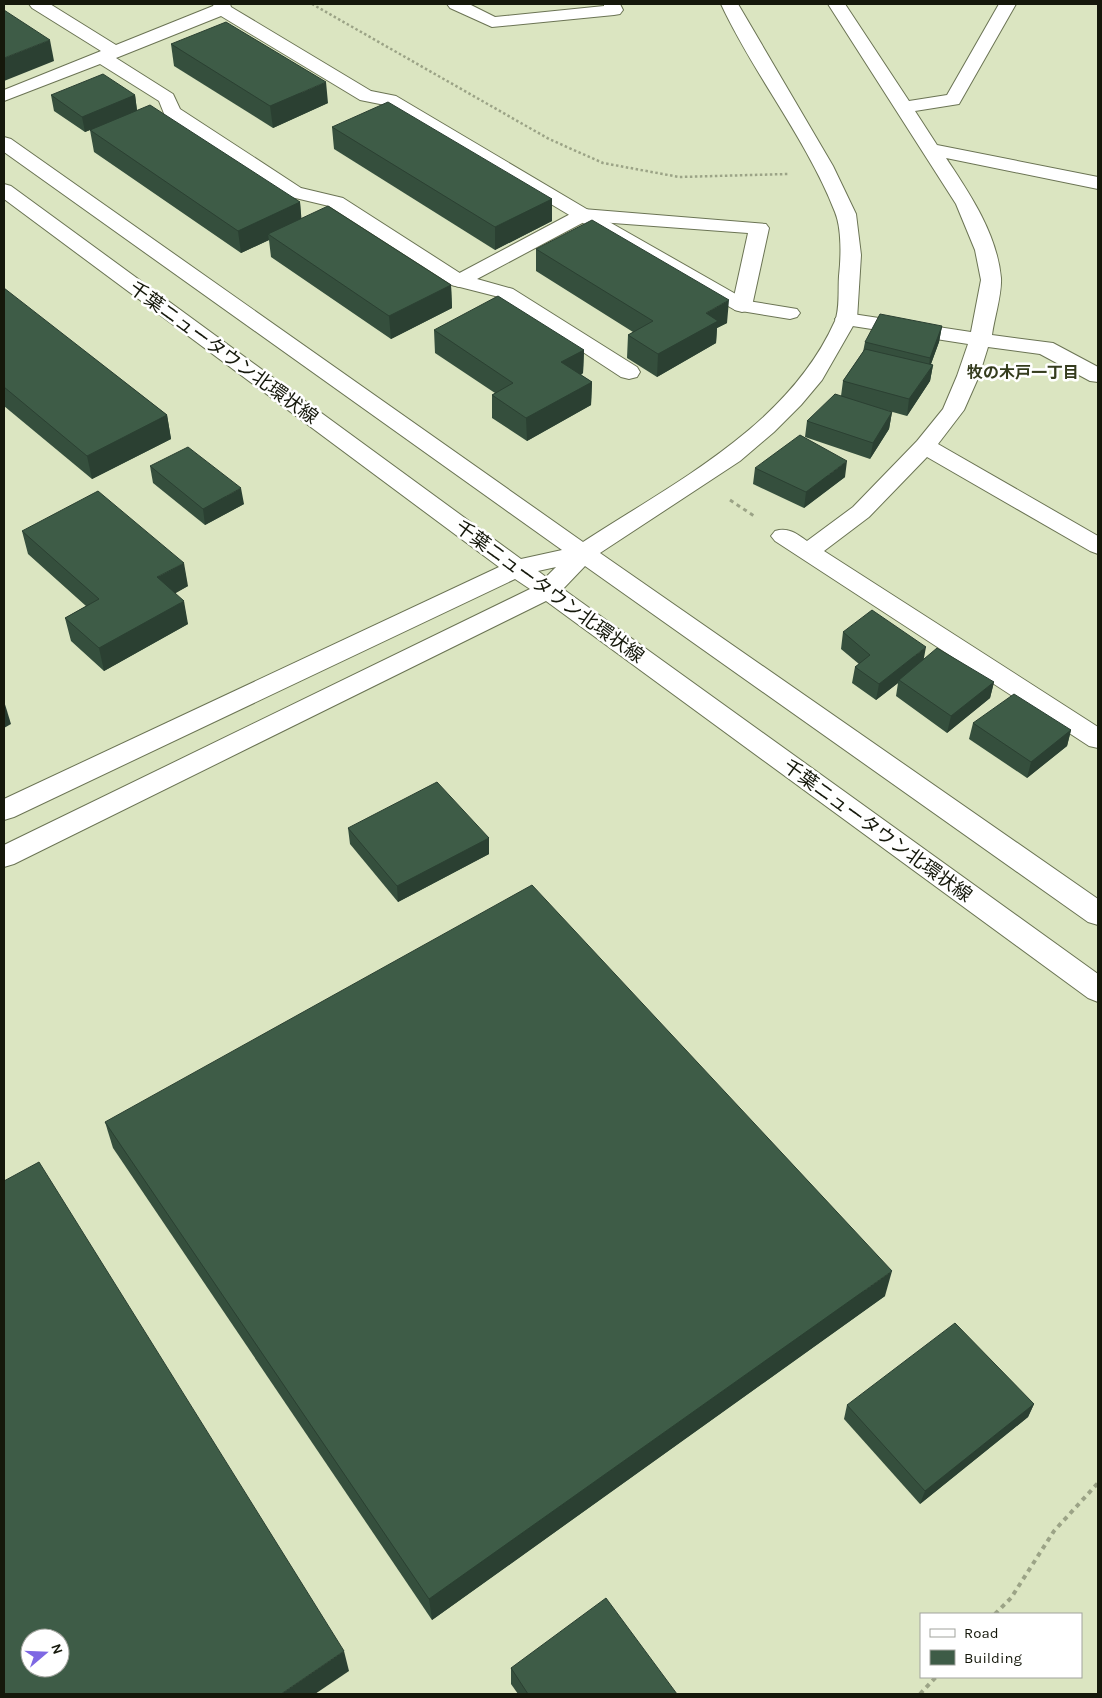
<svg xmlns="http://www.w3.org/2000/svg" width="1102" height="1698" viewBox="0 0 1102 1698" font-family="Karla,'Noto Sans JP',sans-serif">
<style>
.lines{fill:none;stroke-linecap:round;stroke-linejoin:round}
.lane-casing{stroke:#6b7454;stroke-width:2}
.street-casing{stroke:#6b7454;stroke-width:2}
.secondary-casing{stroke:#6b7454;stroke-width:2}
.path-far2{stroke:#9ba386;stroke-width:2.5;stroke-dasharray:2.5 2.5;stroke-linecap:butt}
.path-far1{stroke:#9ba386;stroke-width:3;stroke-dasharray:4 4;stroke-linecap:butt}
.path{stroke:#9ba386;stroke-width:4;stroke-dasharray:4.5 4.5;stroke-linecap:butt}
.lane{fill:#fff;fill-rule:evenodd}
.street{fill:#fff;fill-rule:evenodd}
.secondary{fill:#fff;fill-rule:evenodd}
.wall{fill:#354f3d}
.shaded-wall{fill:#2b4032}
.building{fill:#3e5c47;stroke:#2b4032;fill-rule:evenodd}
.labels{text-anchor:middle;stroke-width:5;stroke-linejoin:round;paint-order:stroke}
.far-neighbourhood-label{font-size:16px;font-weight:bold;fill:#353c1e;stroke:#fff}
.street-label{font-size:19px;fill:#15180b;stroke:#fff}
</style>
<rect width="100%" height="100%" fill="#dbe5c1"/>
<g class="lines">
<defs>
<polygon id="lane" points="583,209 766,224 769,228 752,306 749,310 742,312 735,310 732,306 748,233 586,221 477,279 513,289 637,367 640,372 637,377 629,379 621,377 499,297 452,285 449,281 452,277 576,211"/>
<g id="street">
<polygon points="29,4 50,4 116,45 213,6 214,4 230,4 231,7 371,91 396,96 590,211 748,301 797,309 800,313 797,317 790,319 735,310 576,219 385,105 360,100 221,16 116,58 173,94 180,109 301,188 343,198 466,277 469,281 466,285 459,287 452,285 329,206 287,196 165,116 159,101 100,64 4,101 4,90 101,51 32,8"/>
<polygon points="447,4 469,4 495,17 604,6 604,4 620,4 623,10 620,14 614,15 492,27 450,8"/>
<path d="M 828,4 L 845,4 L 909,101 L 947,95 L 999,4 L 1016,4 L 959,104 L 915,111 L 937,145 L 1098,177 L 1098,189 L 946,158 C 970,194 997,234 1001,278 C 1002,294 994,319 992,335 L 1053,343 L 1098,367 L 1098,382 L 1090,381 L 1040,354 L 988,347 L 979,376 L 964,410 L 938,444 L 1098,536 L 1098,554 L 1090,551 L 927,457 L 869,517 L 824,551 L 1098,727 L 1098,748 L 1089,746 L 775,541 L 771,536 L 775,531 C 788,527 796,533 807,541 L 853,507 L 917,441 L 943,409 L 957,376 L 968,344 L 846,325 L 839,323 L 835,319 L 839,315 L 846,313 L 971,332 L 981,280 L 975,250 L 956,204 Z"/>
</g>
<path id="secondary" d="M 721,4 L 738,4 L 833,166 L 856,214 L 861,255 L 857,319 L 822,380 L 801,405 L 774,432 L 740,461 L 600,553 L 1098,899 L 1098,925 L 1088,922 L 585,566 L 563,589 L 1098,974 L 1098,1002 L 1088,998 L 546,601 L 14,864 L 4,867 L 4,845 L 530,589 L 515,579 L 14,817 L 4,820 L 4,799 L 499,567 L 4,199 L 4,184 L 11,186 L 521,559 L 562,550 L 4,152 L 4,137 L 11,139 L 583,542 C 675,482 788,426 835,321 C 840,309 838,289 839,276 C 841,258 842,229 835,212 C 806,138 754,75 721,4 ZM 556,567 L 546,577 L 538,571 Z"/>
</defs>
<use href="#lane" class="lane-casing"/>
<use href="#street" class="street-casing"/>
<use href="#secondary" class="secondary-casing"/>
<polyline class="path-far2" points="312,4 549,139 603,163 679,177 788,174"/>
<polyline class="path-far1" points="730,500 754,516"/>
<g class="path">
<polyline points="995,1614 1011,1598 1054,1531 1098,1483"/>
<polyline points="920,1694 936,1677"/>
</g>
<use href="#lane" class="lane"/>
<use href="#street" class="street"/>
<use href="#secondary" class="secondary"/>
</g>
<g class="wall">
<polygon points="171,44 328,103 273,128 174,66"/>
<polygon points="51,95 135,95 137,110 300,202 301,219 451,285 452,308 391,339 271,257 269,240 241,253 94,152 90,130 85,132 54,111"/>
<polygon points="332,127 552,199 552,221 495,250 334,149"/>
<polygon points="536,249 727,323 717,328 716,343 657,377 627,358 628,335 633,332 536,271"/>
<polygon points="4,289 167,415 171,439 92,479 4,406"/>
<polygon points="942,326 939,342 931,364 933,365 930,381 907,416 871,406 892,412 889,429 870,459 805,437 807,421 841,396 843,381 863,352 865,342"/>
<polygon points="434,330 584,350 583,373 581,375 592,382 591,405 527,441 492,418 492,395 495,393 435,353"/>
<polygon points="150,466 244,504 205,525 153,483"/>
<polygon points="755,468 845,477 804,508 753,484"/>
<polygon points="22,531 188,586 175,593 188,624 104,671 71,641 65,618 86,606 28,554"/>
<polygon points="843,632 994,682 990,698 947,733 896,696 898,683 876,700 852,683 855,667 859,664 841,649"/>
<polygon points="973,723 1071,730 1067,746 1027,778 969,739"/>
<polygon points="348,828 489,838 489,854 398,902 350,844"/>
<polygon points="105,1122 885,1296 432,1620 113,1148"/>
<polygon points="1034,1404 1028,1417 920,1504 844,1419 847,1405"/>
<polygon points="511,1668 677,1694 518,1694 511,1684"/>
</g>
<g class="shaded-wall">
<polygon points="50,40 54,61 4,81 4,58"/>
<polygon points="326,82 328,103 273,128 270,106"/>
<polygon points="135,95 137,111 85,132 82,117"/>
<polygon points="552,199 552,221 495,250 495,227"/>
<polygon points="300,202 302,225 268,234 269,240 241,253 238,231"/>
<polygon points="451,285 452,308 391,339 389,316"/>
<polygon points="729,300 727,323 717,328 716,343 657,377 658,354 706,313"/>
<polygon points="942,326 939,342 928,372 933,365 930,381 907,416 909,399 928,373 930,358"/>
<polygon points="584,350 583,373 561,385 561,362"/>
<polygon points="592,382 591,405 527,441 526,418"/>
<polygon points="892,412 889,429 870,459 873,443"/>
<polygon points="167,415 171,439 92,479 87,456"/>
<polygon points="847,461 845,477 804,508 806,492"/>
<polygon points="241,488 244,504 205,525 203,509"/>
<polygon points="184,563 188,586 162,601 157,577"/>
<polygon points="184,601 188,624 104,671 99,648"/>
<polygon points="926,647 923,663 899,680 898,683 876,700 879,684"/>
<polygon points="994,682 990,698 947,733 951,716"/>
<polygon points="4,701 11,724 4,728"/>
<polygon points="1071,730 1067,746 1027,778 1031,762"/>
<polygon points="489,838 489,854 398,902 397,886"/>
<polygon points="892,1271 885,1296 432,1620 429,1599"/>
<polygon points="1034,1404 1028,1417 920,1504 925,1491"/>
<polygon points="344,1651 349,1671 315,1694 281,1694"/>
</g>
<g class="building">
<polygon points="4,10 50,40 4,58"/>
<polygon points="226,22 326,82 270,106 171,44"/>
<polygon points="103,74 135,95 82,117 51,95"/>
<polygon points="388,102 552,199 495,227 332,127"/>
<polygon points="150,105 300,202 238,231 90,130"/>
<polygon points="328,206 451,285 389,316 268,234"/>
<polygon points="592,220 729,300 706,313 718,321 658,354 628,335 653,321 536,249"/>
<polygon points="4,288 167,415 87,456 4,387"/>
<polygon points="498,296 584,350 561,362 592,382 526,418 492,395 513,383 434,330"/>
<polygon points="880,314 942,326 930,358 865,342"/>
<polygon points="865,349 933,365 909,399 843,381"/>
<polygon points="835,394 892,412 873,443 807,421"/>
<polygon points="800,435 847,461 806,492 755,468"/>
<polygon points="188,447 241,488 203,509 150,466"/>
<polygon points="98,491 184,563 157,577 184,601 99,648 65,618 99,599 22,531"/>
<polygon points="872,610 926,647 879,684 855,667 870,655 843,632"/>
<polygon points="937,648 994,682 951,716 899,680"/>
<polygon points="1014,694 1071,730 1031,762 973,723"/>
<polygon points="437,782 489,838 397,886 348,828"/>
<polygon points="532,885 892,1271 429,1599 105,1122"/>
<path d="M 39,1162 L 344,1651 L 281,1694 L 4,1694 L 4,1181 ZM 30,1638 L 60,1638 L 60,1668 L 30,1668 Z"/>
<polygon points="955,1323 1034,1404 925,1491 847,1405"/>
<polygon points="606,1598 677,1694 528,1694 511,1668"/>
</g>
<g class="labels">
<g class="far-neighbourhood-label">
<text x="1023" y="378">牧の木戸一丁目</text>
</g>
<g class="street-label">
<text transform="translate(224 352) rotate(36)" y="7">千葉ニュータウン北環状線</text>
<text transform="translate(550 591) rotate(36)" y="7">千葉ニュータウン北環状線</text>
<text transform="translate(878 830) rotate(36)" y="7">千葉ニュータウン北環状線</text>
</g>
</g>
<rect width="1102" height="1698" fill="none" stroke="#15180b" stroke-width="10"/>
<rect x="920" y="1613" width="162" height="65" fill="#ffffff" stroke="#a1a39d"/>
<rect x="930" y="1629" width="25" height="8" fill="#ffffff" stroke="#a1a39d"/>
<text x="964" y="1638" font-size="15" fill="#15180b">Road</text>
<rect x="930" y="1650" width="25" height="15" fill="#3e5c47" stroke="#a1a39d"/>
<text x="964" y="1663" font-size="15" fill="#15180b">Building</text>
<g transform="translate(45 1653) rotate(71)"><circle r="24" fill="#ffffff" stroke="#a1a39d"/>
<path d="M0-4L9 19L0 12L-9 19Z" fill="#7e68e3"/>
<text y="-8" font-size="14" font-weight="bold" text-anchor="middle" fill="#15180b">N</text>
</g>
</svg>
